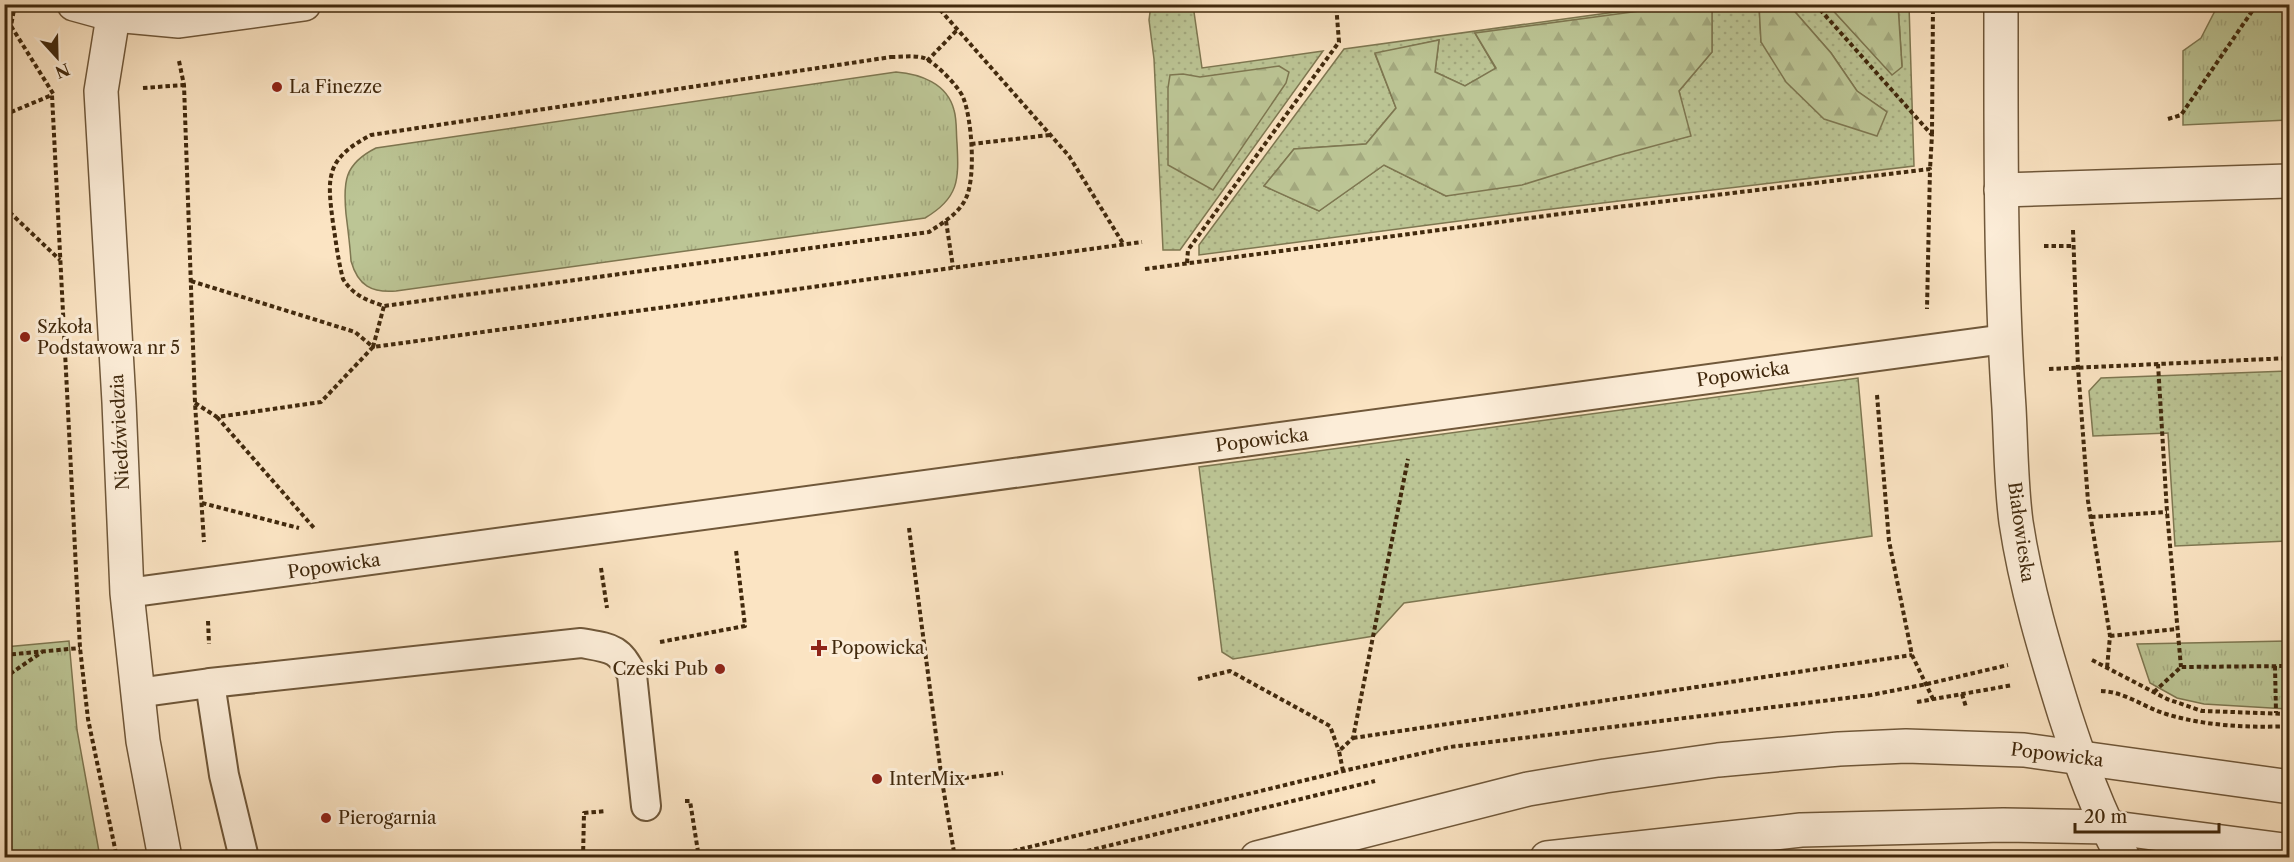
<svg xmlns="http://www.w3.org/2000/svg" width="2294" height="862" viewBox="0 0 2294 862" font-family="'Libre Caslon Text',serif">
<style>
.grass{fill:url(#grass-dots);stroke:#7e7751;stroke-width:1.5}
.forest{fill:url(#forest-firs);stroke:#7e7751;stroke-width:1.5}
.park{fill:url(#park-tufts);stroke:#7e7751;stroke-width:1.5}
.lines{fill:none;stroke-linecap:round;stroke-linejoin:round}
.service-casing{stroke:#70583a;stroke-width:32}
.minor-casing{stroke:#70583a;stroke-width:36}
.tertiary-casing{stroke:#70583a;stroke-width:36}
.path{stroke:#41290d;stroke-width:4;stroke-dasharray:4.5 3;stroke-linecap:butt}
.service{stroke:#fcedd8;stroke-width:28}
.minor{stroke:#fcedd8;stroke-width:33}
.tertiary{stroke:#fcedd8;stroke-width:33}
.poi-dot{fill:#8f2418;stroke:#fcedd8;stroke-width:2}
.labels{text-anchor:middle;stroke-width:6;stroke-linejoin:round;paint-order:stroke}
.poi-label{font-size:18px;fill:#41290d;stroke:#fcedd8;text-anchor:start}
.street-label{font-size:18px;fill:#41290d;stroke:#fcedd8}
</style>
<defs>
<pattern id="grass-dots" width="8" height="8" patternUnits="userSpaceOnUse" patternTransform="scale(1.5)"><rect width="8" height="8" fill="#bcc595"/><path d="M2 2h.1M6 6h.1" fill="none" stroke="#a3a97f" stroke-width="1.8" stroke-linecap="round"/></pattern>
<pattern id="forest-firs" width="22" height="20" patternUnits="userSpaceOnUse" patternTransform="scale(1.5)"><rect width="22" height="20" fill="#bcc595"/><path d="M5 1l3.5 6h-7zM16 11l3.5 6h-7z" fill="#a3a97f"/></pattern>
<pattern id="park-tufts" width="24" height="20" patternUnits="userSpaceOnUse" patternTransform="scale(1.5)"><rect width="24" height="20" fill="#bcc595"/><path d="M3 7l-1-3M5 7V3M7 7l1-3M15 17l-1-3M17 17v-4M19 17l1-3" fill="none" stroke="#a3a97f"/></pattern>
</defs>
<rect width="100%" height="100%" fill="#fbe4c3"/>
<filter id="stains"><feTurbulence type="fractalNoise" baseFrequency=".00333" numOctaves="4"/><feColorMatrix values="0 0 0 0 .2 0 0 0 0 .09 0 0 0 0 .02 0 0 0 .5 -.17"/></filter>
<radialGradient id="worn" r=".72"><stop offset=".6" stop-color="#630" stop-opacity="0"/><stop offset="1" stop-color="#630" stop-opacity=".3"/></radialGradient>
<g class="grass">
<polygon points="1151,5 1193,5 1202,68 1323,51 1180,250 1163,250 1154,59 1149,20"/>
<polygon points="1666,5 1692,5 1475,33 1496,69 1465,86 1435,72 1439,40 1375,54 1396,108 1366,144 1294,149 1264,186 1319,211 1384,165 1446,196 1690,136 1679,91 1712,52 1712,5 1759,5 1761,42 1886,111 1857,91 1831,53 1789,5 1828,5 1892,74 1902,66 1898,5 1909,5 1914,166 1543,210 1199,255 1199,245 1344,49"/>
<polygon points="2289,371 2289,541 2175,546 2168,433 2093,436 2089,391 2101,378"/>
<polygon points="1858,378 1872,536 1404,603 1374,636 1233,659 1222,652 1199,467"/>
<polygon points="1968,851 1968,858 1786,857 1842,853"/>
</g>
<g class="forest">
<polygon points="1692,4 1712,5 1712,52 1679,91 1691,136 1616,156 1522,185 1446,196 1384,165 1319,211 1264,186 1294,149 1366,144 1396,108 1375,53 1439,40 1435,72 1465,86 1496,68 1475,33"/>
<polygon points="1759,5 1789,5 1831,53 1857,91 1887,112 1877,136 1824,119 1786,82 1761,42"/>
<polygon points="1828,5 1898,5 1902,67 1892,75"/>
<polygon points="1279,66 1289,72 1286,83 1213,190 1168,165 1168,88 1170,75 1183,74 1200,77"/>
</g>
<g class="park">
<polygon points="2218,5 2289,5 2289,120 2183,125 2183,51 2201,38"/>
<path d="M 896,72 C 920,74 947,83 954,110 C 957,120 956,132 957,143 C 959,180 959,198 925,218 L 396,291 C 372,293 358,286 351,261 C 350,245 348,230 346,214 C 343,182 344,164 376,148 Z"/>
<polygon points="69,641 77,730 100,857 5,857 5,647"/>
<polygon points="2289,641 2289,709 2204,704 2177,698 2150,683 2137,644"/>
</g>
<g class="lines">
<defs>
<g id="service">
<polyline points="127,593 2005,339"/>
<polyline points="210,683 224,775 244,858"/>
<path d="M 137,693 L 210,683 L 581,643 C 609,648 620,647 632,675 L 646,806"/>
</g>
<g id="minor">
<polyline points="74,4 114,15 179,21 304,4"/>
<polyline points="115,4 101,91 119,402 127,593 143,741 165,858"/>
<path d="M 2001,4 C 2001,139 2000,274 2009,408 C 2011,446 2011,484 2016,522 C 2026,588 2045,651 2065,715 C 2081,764 2098,812 2123,858"/>
<polyline points="2001,190 2290,181"/>
</g>
<g id="tertiary">
<polyline points="1257,858 1528,789 1605,776 1718,760 1839,749 1906,746 2024,750 2290,787"/>
<polyline points="1547,858 1801,830 2003,825 2107,827 2290,851"/>
</g>
</defs>
<use href="#service" class="service-casing"/>
<use href="#minor" class="minor-casing"/>
<use href="#tertiary" class="tertiary-casing"/>
<g class="path">
<polyline points="15,4 11,26 54,95"/>
<polyline points="935,4 1069,156 1124,245"/>
<polyline points="1815,4 1932,135 1930,169"/>
<path d="M 891,57 C 900,57 915,55 924,58 C 936,63 958,86 963,97 C 972,119 976,177 966,198 C 959,214 942,223 929,232 L 384,306 C 366,300 353,295 343,279 C 338,260 336,242 333,223 C 327,177 325,159 371,135 Z"/>
<polyline points="179,61 184,85 195,403 204,542"/>
<polyline points="927,61 957,30"/>
<polyline points="143,88 184,85"/>
<polyline points="4,115 52,95 80,648 88,719 117,858"/>
<polyline points="2168,119 2181,115 2257,4"/>
<polyline points="1932,134 1933,4"/>
<polyline points="971,144 1050,135"/>
<polyline points="4,207 60,260"/>
<polyline points="946,221 953,267"/>
<polyline points="2073,230 2078,368 2088,501 2110,636 2107,668"/>
<polyline points="2044,246 2073,246"/>
<polyline points="1187,263 1188,250 1339,42 1336,4"/>
<polyline points="1145,269 1560,214 1930,169 1927,309"/>
<polyline points="191,281 355,332 373,347 384,306"/>
<polyline points="2158,364 2167,512 2181,667"/>
<polyline points="2049,369 2290,358"/>
<polyline points="1877,395 1889,541 1912,655 1934,701"/>
<polyline points="195,403 217,417 321,402 373,347 1142,242"/>
<polyline points="217,417 314,528"/>
<polyline points="202,503 299,528"/>
<polyline points="2091,517 2167,512"/>
<polyline points="909,528 942,781 955,858"/>
<polyline points="601,568 607,608"/>
<polyline points="208,621 209,644"/>
<polyline points="2110,636 2176,629"/>
<polyline points="660,642 745,626 736,550"/>
<polyline points="4,655 80,648"/>
<polyline points="2092,660 2167,699 2202,711 2290,714"/>
<polyline points="2275,666 2276,713"/>
<polyline points="4,678 42,652"/>
<polyline points="1198,679 1230,671 1330,726 1339,751"/>
<path d="M 2101,691 C 2126,692 2143,707 2166,714 C 2206,726 2247,728 2290,726"/>
<polyline points="2154,692 2181,667 2290,666"/>
<polyline points="1962,694 1966,707"/>
<polyline points="1917,702 2013,685"/>
<polyline points="1353,738 1912,655"/>
<polyline points="1343,771 1339,751 1353,738 1408,459"/>
<polyline points="942,781 1003,773"/>
<polyline points="685,801 690,801 699,858"/>
<polyline points="583,858 584,813 606,811"/>
<polyline points="984,858 1343,771 1450,747 1871,695 1927,684 2008,665"/>
<polyline points="1058,858 1375,781"/>
</g>
<use href="#service" class="service"/>
<use href="#minor" class="minor"/>
<use href="#tertiary" class="tertiary"/>
</g>
<g class="poi-dot">
<circle cx="277" cy="87" r="6"/>
<circle cx="25" cy="337" r="6"/>
<path d="M816 639h6v6h6v6h-6v6h-6v-6h-6v-6h6z"/>
<circle cx="720" cy="669" r="6"/>
<circle cx="877" cy="779" r="6"/>
<circle cx="326" cy="818" r="6"/>
</g>
<g class="labels">
<g class="poi-label">
<text x="289" y="93">La Finezze</text>
<text x="37" y="333">Szkoła<tspan x="37" dy="21">Podstawowa nr 5</tspan></text>
<text x="831" y="654">Popowicka</text>
<text x="708" y="675" text-anchor="end">Czeski Pub</text>
<text x="889" y="785">InterMix</text>
<text x="338" y="824">Pierogarnia</text>
</g>
<g class="street-label">
<text transform="translate(1743 374) rotate(-8)" y="6">Popowicka</text>
<text transform="translate(120 432) rotate(-93)" y="6">Niedźwiedzia</text>
<text transform="translate(1262 440) rotate(-7)" y="6">Popowicka</text>
<text transform="translate(2021 532) rotate(82)" y="6">Białowieska</text>
<text transform="translate(334 566) rotate(-8)" y="6">Popowicka</text>
<text transform="translate(2057 755) rotate(7)" y="6">Popowicka</text>
</g>
</g>
<rect width="2294" height="862" fill="none" stroke="#fbe4c3" stroke-width="24"/>
<rect x="6" y="6" width="2282" height="850" fill="none" stroke="#41290d" stroke-width="3"/>
<rect x="12" y="12" width="2270" height="838" fill="none" stroke="#41290d" stroke-width="1.5"/>
<g transform="translate(57 57) rotate(158)" stroke="#fcedd8" stroke-width="4.5" paint-order="stroke">
<path d="M0-4.5L10 22L0 15L-10 22Z" fill="#41290d"/>
<text y="-9" font-size="16" font-weight="bold" text-anchor="middle" fill="#41290d">N</text>
</g>
<path d="M2075 823v9h144v-9" fill="none" stroke="#41290d" stroke-width="3"/>
<text x="2084" y="823" font-size="18" fill="#41290d" stroke="#fcedd8" stroke-width="4.5" paint-order="stroke">20 m</text>
<rect width="100%" height="100%" filter="url(#stains)"/>
<rect width="100%" height="100%" fill="url(#worn)"/>
</svg>
